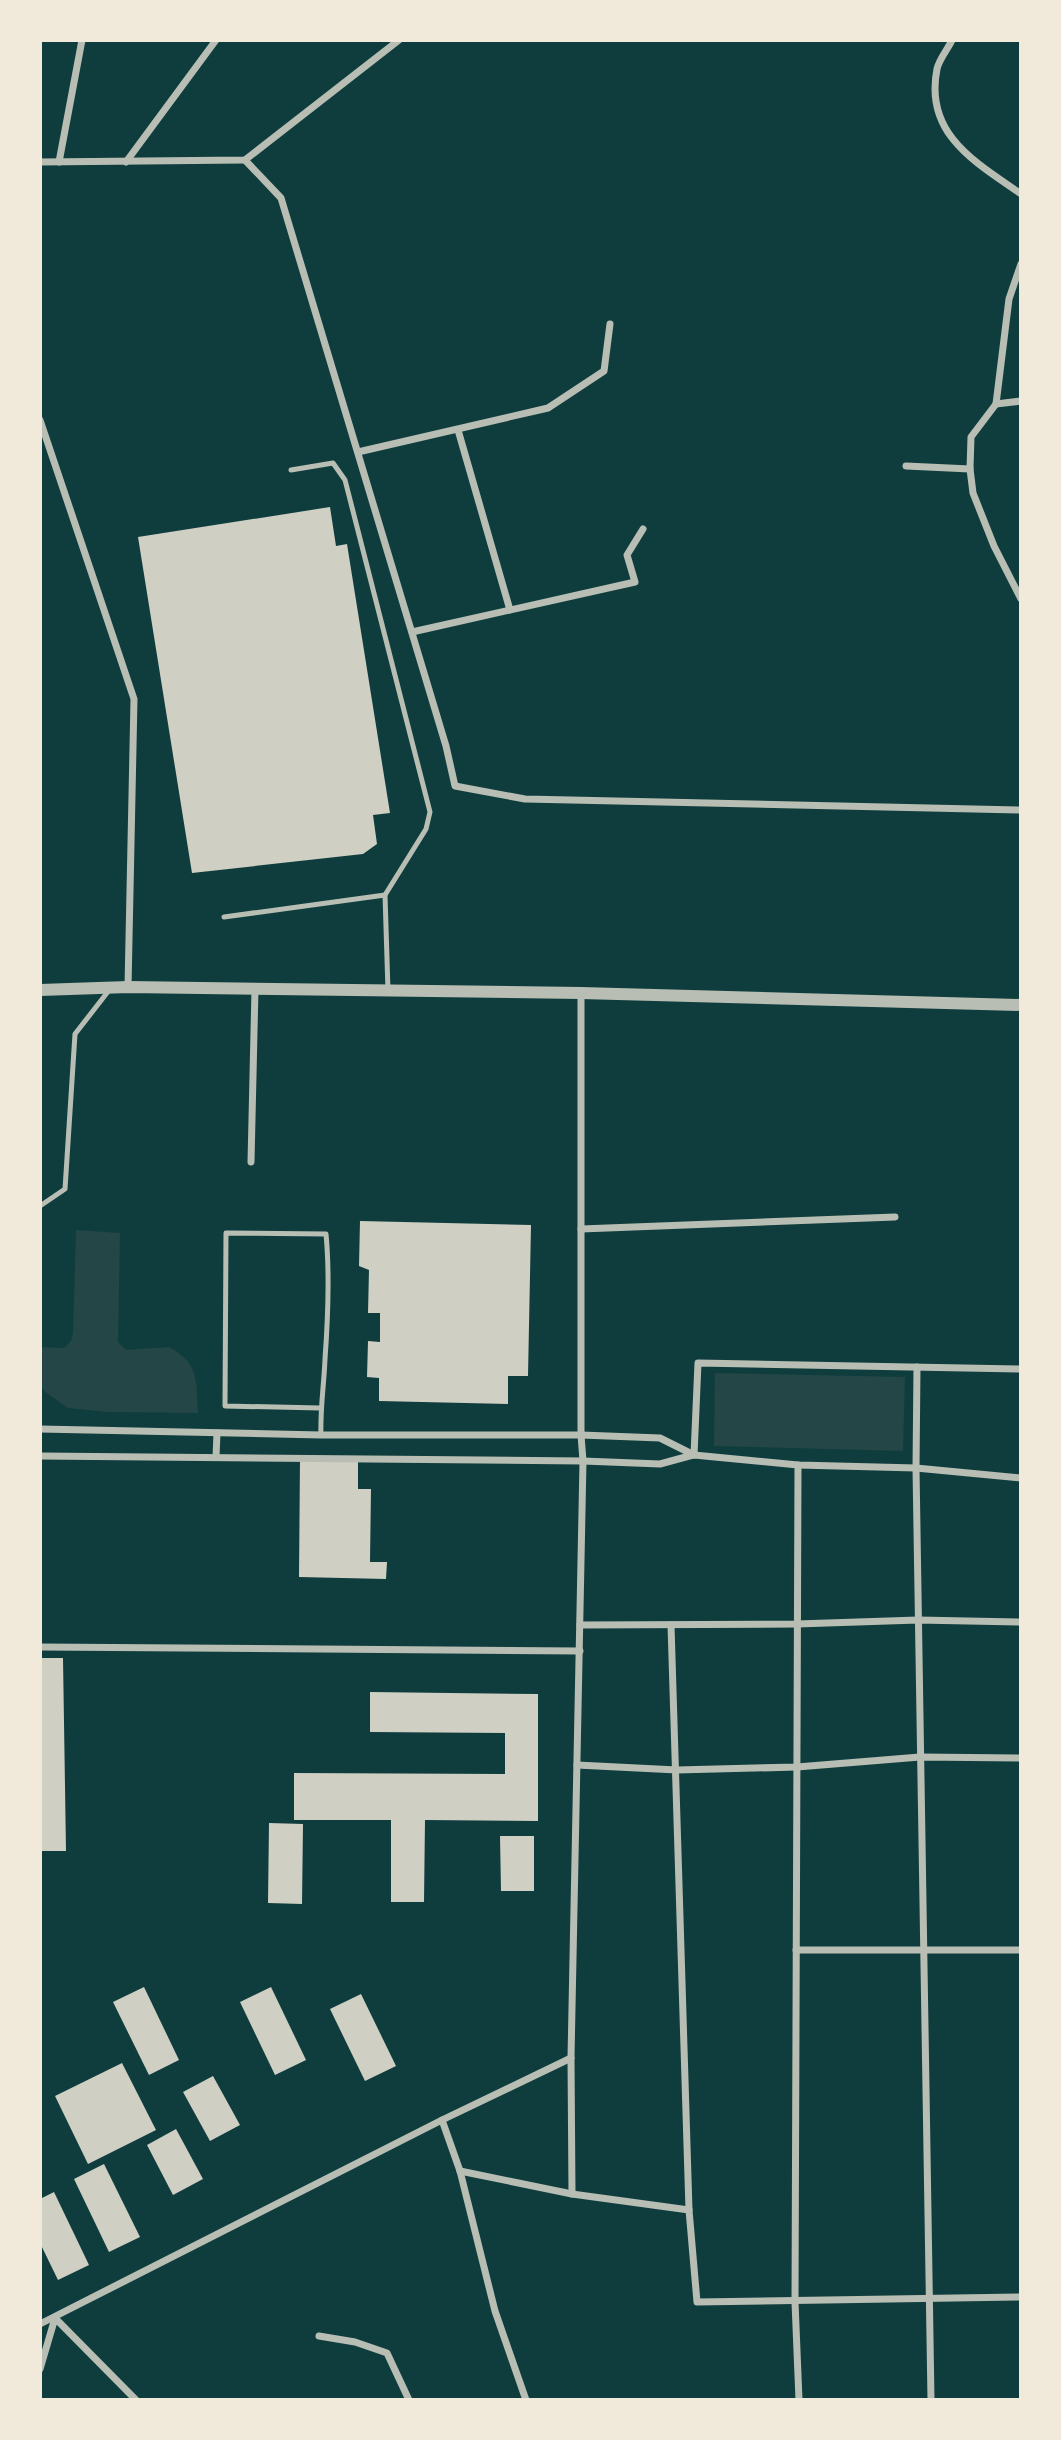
<svg xmlns="http://www.w3.org/2000/svg" width="1061" height="2440" viewBox="0 0 1061 2440" font-family="Mulish,sans-serif">
<style>
.green{fill:#244646}
.building{fill:#cfcfc3}
.lines{fill:none;stroke-linecap:round;stroke-linejoin:round}
.service{stroke:#b8beb3;stroke-width:5}
.minor{stroke:#b8beb3;stroke-width:7}
.tertiary{stroke:#b8beb3;stroke-width:12}
</style>
<rect width="100%" height="100%" fill="#0f3d3e"/>
<g class="green">
<path d="M 76,1230 L 120,1233 L 118,1342 L 126,1350 L 169,1347 C 200,1363 196,1382 198,1413 L 108,1412 L 68,1408 L 44,1391 L 40,1383 L 40,1347 L 64,1348 L 71,1341 L 73,1333 Z"/>
<polygon points="715,1373 905,1377 903,1451 714,1446"/>
</g>
<g class="building">
<polygon points="330,507 336,546 347,544 390,813 373,815 377,844 363,854 192,873 138,537"/>
<polygon points="360,1221 531,1225 528,1376 508,1376 508,1404 379,1401 379,1378 367,1377 368,1341 380,1342 380,1313 368,1313 369,1270 359,1266"/>
<polygon points="300,1460 358,1461 358,1489 371,1489 370,1562 387,1562 386,1579 299,1577"/>
<polygon points="40,1658 63,1658 66,1851 40,1851"/>
<polygon points="370,1692 538,1694 538,1821 425,1820 424,1902 391,1902 391,1820 294,1820 294,1773 505,1774 505,1733 370,1732"/>
<polygon points="269,1823 303,1824 302,1904 268,1903"/>
<polygon points="500,1836 534,1836 534,1891 501,1891"/>
<polygon points="144,1987 179,2060 149,2075 113,2002"/>
<polygon points="271,1987 306,2060 275,2075 240,2002"/>
<polygon points="361,1994 396,2066 365,2081 330,2009"/>
<polygon points="122,2063 156,2130 88,2164 55,2096"/>
<polygon points="213,2076 240,2125 210,2141 183,2092"/>
<polygon points="176,2129 203,2179 173,2195 147,2145"/>
<polygon points="104,2164 140,2237 109,2252 74,2179"/>
<polygon points="54,2192 89,2265 58,2280 40,2243 40,2199"/>
</g>
<g class="lines">
<g class="service">
<polyline points="291,470 333,463 345,480 430,812 426,829 385,895 388,991"/>
<polyline points="224,917 385,895"/>
<polyline points="40,1206 65,1189 75,1034 110,989"/>
<path d="M 320,1408 L 225,1406 L 226,1233 L 326,1234 C 330,1276 328,1318 325,1359 C 324,1385 320,1409 321,1435"/>
</g>
<g class="minor">
<path d="M 952,40 C 948,49 939,59 937,69 C 924,134 975,162 1021,194"/>
<polyline points="245,160 281,198 446,746 455,786 525,799 1021,810"/>
<polyline points="40,162 245,160 399,40"/>
<polyline points="59,162 82,40"/>
<polyline points="126,162 216,40"/>
<polyline points="1021,264 1009,299 996,404 971,437 970,469 973,493 994,546 1021,599"/>
<polyline points="996,404 1021,401"/>
<polyline points="40,420 134,699 128,987"/>
<polyline points="458,430 510,610"/>
<polyline points="358,452 548,408 604,371 610,324"/>
<polyline points="906,466 970,469"/>
<polyline points="412,632 635,582 627,555 643,529"/>
<polyline points="251,1162 255,989"/>
<polyline points="581,1229 895,1217"/>
<polyline points="917,1367 916,1468 931,2400"/>
<polyline points="40,1429 321,1435 581,1435 660,1438 694,1455 798,1465 916,1468 1021,1478"/>
<polyline points="694,1455 698,1363 1021,1369"/>
<polyline points="40,1456 583,1461 660,1464 693,1455"/>
<polyline points="216,1457 217,1433"/>
<polyline points="798,1465 795,2302 799,2400"/>
<polyline points="580,1625 797,1624 918,1620 1021,1622"/>
<polyline points="671,1625 689,2210 697,2302 1021,2297"/>
<polyline points="40,1647 580,1651"/>
<polyline points="577,1765 677,1770 797,1767 920,1757 1021,1758"/>
<polyline points="796,1950 1021,1950"/>
<polyline points="442,2120 460,2171 495,2311 526,2400"/>
<polyline points="460,2171 572,2194 689,2210"/>
<polyline points="572,2194 571,2058 583,1461 581,1435 581,993"/>
<polyline points="40,2324 442,2120 571,2058"/>
<polyline points="319,2336 355,2342 387,2353 409,2400"/>
<polyline points="40,2369 55,2318 136,2400"/>
</g>
<polyline class="tertiary" points="40,990 128,987 581,993 1021,1005"/>
</g>
<rect width="1061" height="2440" fill="none" stroke="#f1e9da" stroke-width="84"/>
</svg>
